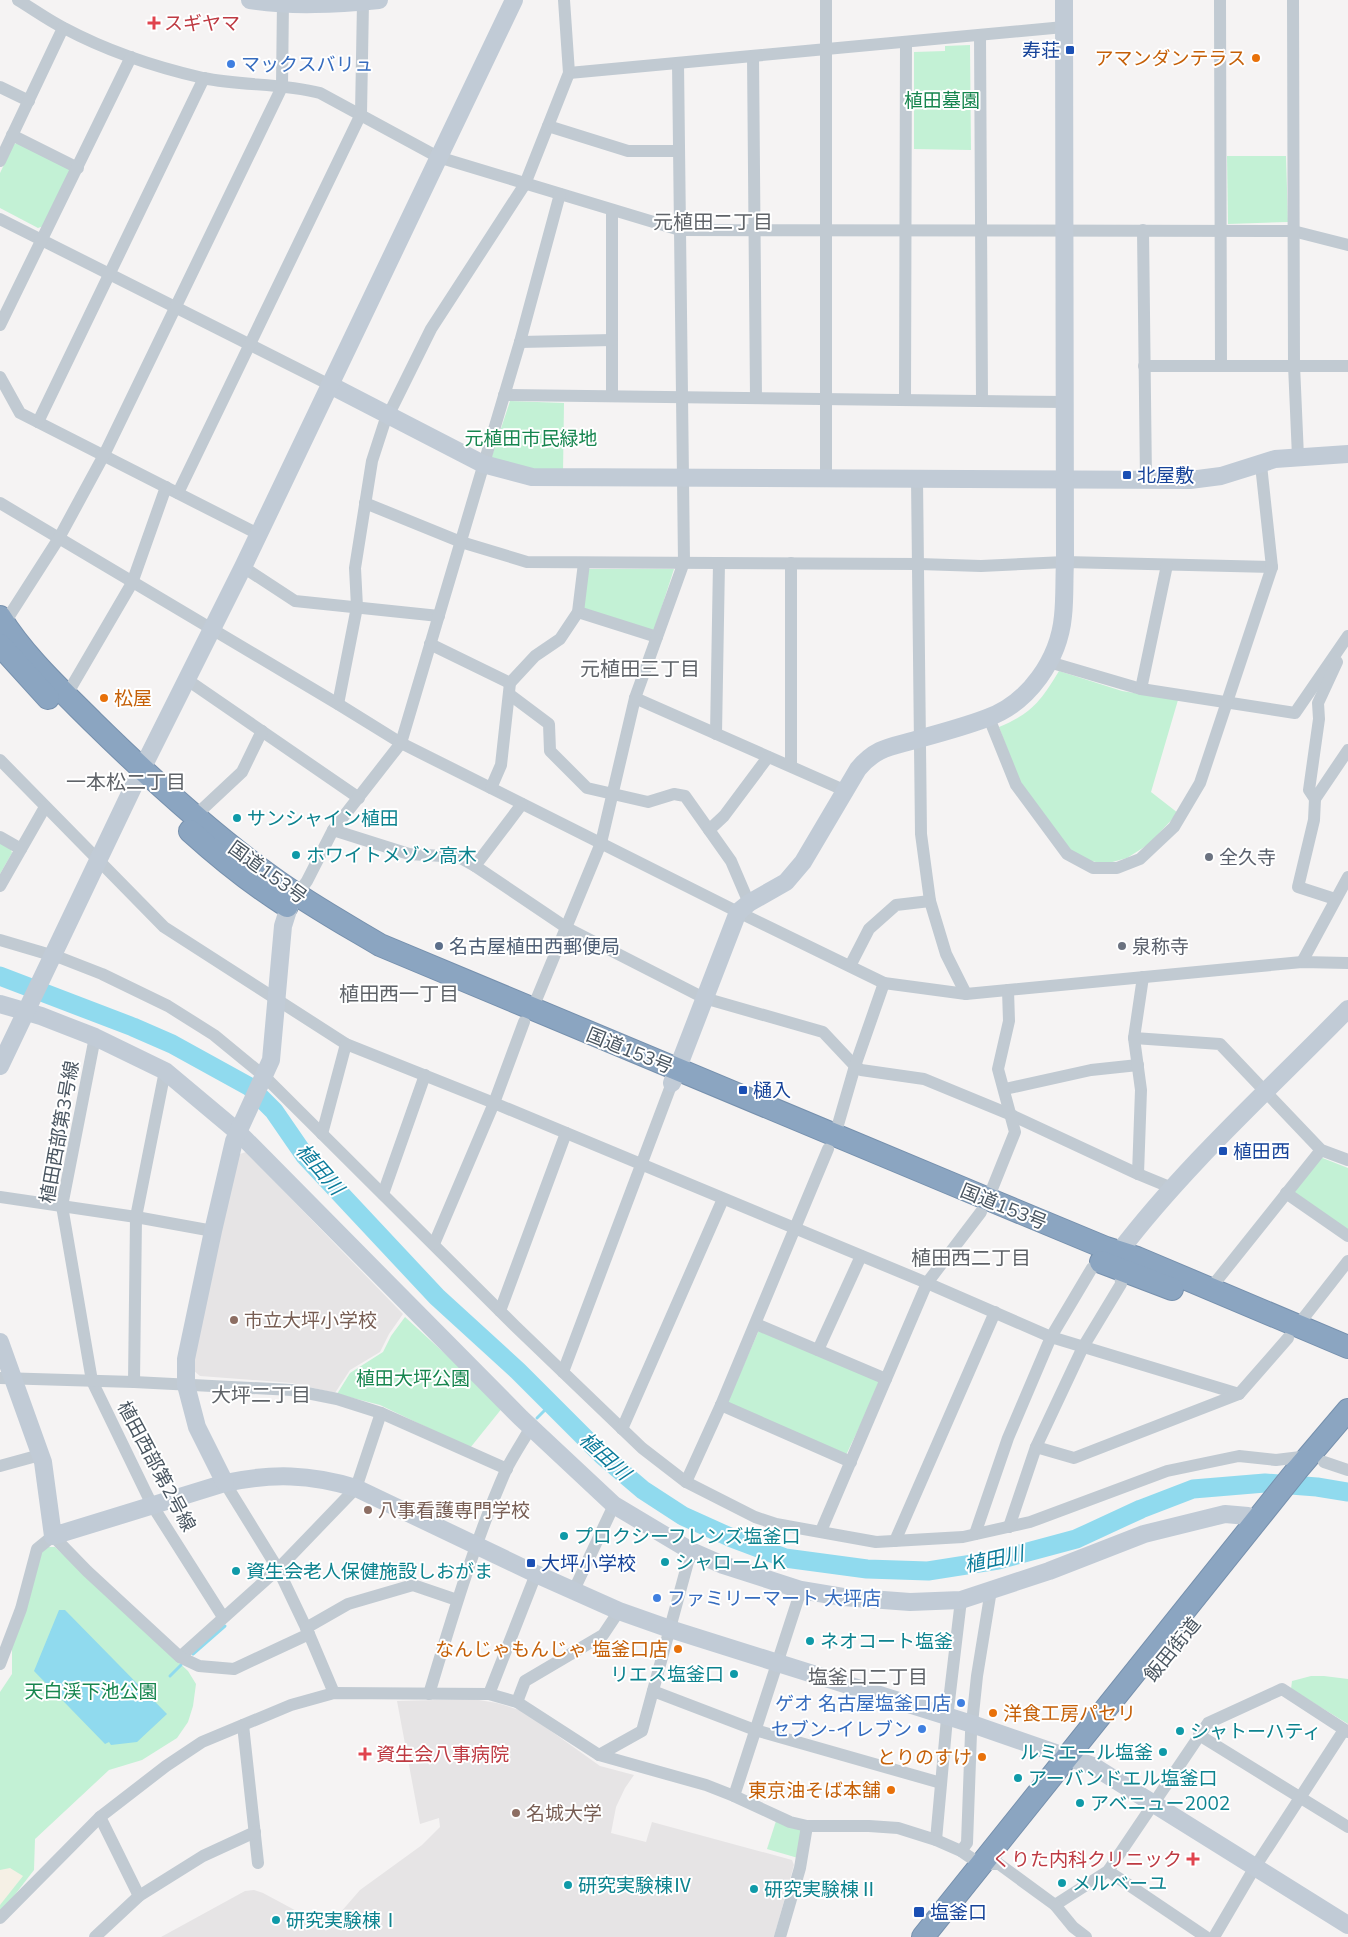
<svg xmlns="http://www.w3.org/2000/svg" width="1348" height="1937" viewBox="0 0 1348 1937" font-family="Mulish,'Noto Sans JP',sans-serif">
<style>
.education{fill:#e6e4e5}
.green{fill:#c3f1d5}
.sand{fill:#f5f0e5}
.water{fill:#90daee}
.lines{fill:none;stroke-linecap:round;stroke-linejoin:round}
.stream{stroke:#90daee;stroke-width:3}
.river{stroke:#90daee;stroke-width:19}
.highway-casing{stroke:#7690ad;stroke-width:24}
.street{stroke:#c1cad2;stroke-width:12}
.secondary{stroke:#c1cbd6;stroke-width:18}
.highway{stroke:#8ba5c1;stroke-width:22}
.health-dot{fill:#e0444e;stroke:#fff;stroke-width:2}
.transit-dot{fill:#1a4fb4;stroke:#fff;stroke-width:2}
.food-dot{fill:#e8710a;stroke:#fff;stroke-width:2}
.shop-dot{fill:#3f7fe0;stroke:#fff;stroke-width:2}
.culture-dot{fill:#0f9aa8;stroke:#fff;stroke-width:2}
.worship-dot{fill:#6b7280;stroke:#fff;stroke-width:2}
.service-dot{fill:#5c6f8a;stroke:#fff;stroke-width:2}
.education-dot{fill:#8d6e63;stroke:#fff;stroke-width:2}
.labels{text-anchor:middle;stroke-width:4;stroke-linejoin:round;paint-order:stroke}
.health-label{font-size:19px;fill:#be3a42;stroke:#fff;text-anchor:start}
.transit-label{font-size:19px;fill:#164399;stroke:#fff;text-anchor:start}
.food-label{font-size:19px;fill:#c56008;stroke:#fff;text-anchor:end}
.shop-label{font-size:19px;fill:#366cbe;stroke:#fff;text-anchor:start}
.park-label{font-size:19px;fill:#17864f;stroke:#fff}
.culture-label{font-size:19px;fill:#0d838f;stroke:#fff;text-anchor:start}
.worship-label{font-size:19px;fill:#5b616d;stroke:#fff;text-anchor:start}
.street-label{font-size:19px;fill:#4a5661;stroke:#fff}
.service-label{font-size:19px;fill:#4e5e75;stroke:#fff;text-anchor:start}
.education-label{font-size:19px;fill:#785e54;stroke:#fff;text-anchor:start}
.neighbourhood-label{font-size:20px;fill:#5f6368;stroke:#fff}
.water-label{font-size:20px;font-style:italic;fill:#0c7c9b;stroke:#fff}
</style>
<rect width="100%" height="100%" fill="#f5f3f3"/>
<g class="education">
<polygon points="246,1152 403,1314 389,1334 380,1352 350,1370 335,1393 292,1383 200,1376 194,1371 193,1344 237,1155"/>
<polygon points="473,1699 497,1703 523,1711 600,1766 634,1775 625,1788 616,1807 611,1833 646,1842 652,1822 792,1860 794,1865 774,1937 161,1937 245,1891 254,1890 263,1893 304,1915 336,1915 340,1913 360,1890 422,1845 440,1827 439,1818 420,1824 397,1701"/>
</g>
<g class="green">
<polygon points="970,45 971,150 914,149 914,52 945,51 945,46"/>
<polygon points="20,142 69,167 70,172 44,226 38,228 0,208 0,173 14,144"/>
<polygon points="1227,156 1286,156 1288,222 1228,224"/>
<polygon points="510,401 564,403 563,474 490,462"/>
<polygon points="588,569 674,569 654,631 583,609"/>
<path d="M 1059,671 L 1122,691 L 1178,700 L 1151,792 L 1178,813 L 1149,844 L 1127,858 L 1105,864 L 1082,859 L 1063,846 L 1020,783 L 999,727 C 1031,714 1041,701 1059,671 Z"/>
<polygon points="0,843 11,849 12,853 0,874"/>
<polygon points="1320,1157 1348,1168 1348,1232 1292,1192"/>
<polygon points="405,1317 503,1407 470,1448 380,1405 337,1394 350,1373 383,1352 391,1336"/>
<polygon points="759,1330 882,1380 846,1455 727,1403"/>
<polygon points="45,1547 55,1547 188,1671 196,1684 193,1706 188,1722 177,1738 142,1760 109,1770 35,1839 34,1870 0,1914 0,1692 12,1674 12,1647 40,1554"/>
<polygon points="1311,1676 1324,1676 1348,1679 1348,1724 1291,1689 1292,1681"/>
<polygon points="776,1821 802,1829 798,1858 767,1849"/>
</g>
<polygon class="sand" points="10,1868 23,1876 0,1905 0,1870"/>
<polygon class="water" points="59,1610 65,1610 167,1714 137,1742 111,1745 109,1742 105,1744 34,1671"/>
<g class="lines">
<g class="stream">
<polyline points="537,1418 551,1404"/>
<polyline points="193,1654 225,1626"/>
<polyline points="170,1676 181,1665"/>
<polyline points="149,1693 153,1690"/>
</g>
<polyline class="river" points="0,976 133,1027 172,1044 250,1087 274,1111 305,1156 437,1297 518,1371 603,1456 643,1490 683,1516 732,1538 785,1558 867,1569 928,1571 998,1560 1076,1539 1141,1509 1193,1489 1265,1483 1317,1487 1348,1492"/>
<defs>
<g id="highway">
<path d="M 0,617 C 24,656 60,689 93,722 C 149,777 207,830 270,876 C 305,902 343,923 380,945 L 988,1199 L 1106,1248 L 1137,1258 L 1348,1347"/>
<polyline points="0,645 48,698"/>
<path d="M 190,831 C 221,859 252,884 287,906"/>
<polyline points="1101,1262 1172,1289"/>
<polyline points="923,1937 1297,1470 1348,1410"/>
</g>
</defs>
<use href="#highway" class="highway-casing"/>
<g class="street">
<path d="M 18,0 C 33,9 48,20 64,28 C 107,51 155,67 203,78 C 242,86 282,83 320,93 L 438,157 L 680,230 L 1293,231 L 1348,245"/>
<polyline points="1220,0 1221,366"/>
<polyline points="1293,0 1294,365 1298,457"/>
<polyline points="980,35 982,401"/>
<polyline points="753,56 756,398"/>
<polyline points="569,73 1064,27"/>
<polyline points="0,87 29,101"/>
<polyline points="548,126 628,151 679,151"/>
<polyline points="12,135 78,168"/>
<polyline points="0,161 63,28"/>
<polyline points="612,210 612,396"/>
<polyline points="0,219 330,385"/>
<polyline points="1143,230 1146,480"/>
<polyline points="0,325 131,57"/>
<polyline points="520,342 612,340"/>
<polyline points="1144,366 1348,366"/>
<polyline points="0,377 20,413 258,534"/>
<polyline points="504,395 1065,402"/>
<polyline points="905,400 906,42"/>
<polyline points="38,422 204,78"/>
<polyline points="826,479 826,0"/>
<polyline points="917,479 921,834 930,901 946,954 966,994"/>
<polyline points="178,493 361,114 363,2"/>
<polyline points="0,503 338,704 401,743 738,912 884,983 966,994 1302,962 1348,963"/>
<polyline points="365,503 461,542 527,562 919,564 981,566 1065,562 1272,567"/>
<polyline points="791,563 791,766"/>
<polyline points="243,567 295,601 439,616"/>
<polyline points="578,612 657,637"/>
<polyline points="4,624 59,538 104,455 282,87 283,0"/>
<polyline points="430,644 510,683"/>
<polyline points="1049,662 1141,689 1295,713 1348,636"/>
<polyline points="1337,662 1318,703 1319,719 1309,790 1315,799 1348,750"/>
<polyline points="186,679 359,798"/>
<polyline points="1141,689 1167,565"/>
<polyline points="509,694 549,724 550,751 587,788 648,802 674,794 685,796 731,861 749,903"/>
<polyline points="66,696 132,583 166,487"/>
<polyline points="635,698 846,791"/>
<polyline points="338,704 357,607 355,568 372,461 384,424 431,329 525,184 569,73 564,0"/>
<polyline points="989,718 1016,785 1067,854 1093,868 1117,868 1140,859 1174,827 1200,783 1272,567 1261,465"/>
<polyline points="716,734 719,563"/>
<polyline points="0,760 164,927 346,1044 494,1103 927,1283 1051,1337 1239,1394"/>
<polyline points="491,788 501,765 510,683 535,656 560,639 578,612 584,563"/>
<polyline points="1315,799 1314,820 1298,887 1335,899"/>
<polyline points="196,815 242,772 262,731"/>
<polyline points="333,830 409,854 459,857 475,866 567,928 704,998 823,1032 855,1066 861,1070 924,1079 1009,1114 1138,1174 1172,1188"/>
<polyline points="709,830 724,816 768,757"/>
<polyline points="0,837 21,849"/>
<polyline points="475,866 522,804"/>
<polyline points="0,886 45,807"/>
<polyline points="294,899 307,881 333,830 401,743 520,342 560,194"/>
<polyline points="0,940 61,958 102,974 168,1006 214,1035 264,1076 515,1326 642,1448 686,1482 755,1517 776,1524 876,1542 963,1537 1030,1522 1167,1471 1239,1456 1276,1460 1309,1456"/>
<polyline points="1302,962 1348,877"/>
<polyline points="850,966 869,929 896,905 930,901"/>
<polyline points="532,1010 601,843 635,698 684,562 678,63"/>
<polyline points="95,1037 62,1206 92,1381 152,1505 223,1617"/>
<polyline points="1134,1038 1220,1044 1321,1150 1348,1160"/>
<polyline points="1005,1089 1091,1070 1138,1065"/>
<polyline points="322,1134 346,1044"/>
<polyline points="835,1135 855,1066 884,983"/>
<polyline points="1138,1174 1141,1090 1134,1038 1143,977"/>
<polyline points="1286,1193 1348,1236"/>
<polyline points="383,1194 425,1075"/>
<polyline points="0,1197 136,1217 213,1231"/>
<polyline points="988,1199 1015,1132 998,1069 1009,1021 1008,990"/>
<polyline points="434,1244 494,1103 524,1022"/>
<polyline points="1210,1289 1321,1150"/>
<polyline points="500,1311 566,1133"/>
<polyline points="756,1324 886,1379"/>
<polyline points="1298,1325 1348,1261"/>
<polyline points="818,1350 861,1256"/>
<polyline points="563,1372 672,1083"/>
<polyline points="0,1378 134,1382 292,1390 337,1399 381,1413 507,1469"/>
<polyline points="134,1382 136,1217 165,1071"/>
<polyline points="721,1405 851,1462"/>
<polyline points="622,1429 723,1199"/>
<polyline points="1036,1447 1074,1458 1239,1394 1288,1338"/>
<polyline points="1324,1462 1348,1470"/>
<polyline points="0,1466 40,1455"/>
<polyline points="686,1482 721,1405 828,1149"/>
<polyline points="225,1483 278,1569 309,1634 334,1693"/>
<polyline points="1009,1527 1036,1447 1083,1347 1121,1284 1120,1264"/>
<polyline points="821,1531 927,1283 981,1212"/>
<polyline points="975,1534 1008,1438 1051,1337 1092,1268 1106,1261"/>
<polyline points="895,1541 995,1312"/>
<polyline points="574,1590 614,1505"/>
<polyline points="306,1628 348,1604 413,1585 457,1600"/>
<polyline points="180,1657 278,1569 356,1488 381,1413"/>
<polyline points="0,1664 21,1609 37,1549 53,1536 87,1571 180,1657 199,1666 234,1669 309,1634"/>
<polyline points="653,1691 755,1730 941,1783"/>
<path d="M 429,1694 C 452,1618 474,1543 506,1470 C 513,1456 523,1441 531,1427"/>
<polyline points="489,1694 536,1574"/>
<polyline points="517,1702 525,1681 603,1635 619,1611"/>
<polyline points="243,1725 258,1863"/>
<polyline points="1199,1735 1348,1827"/>
<polyline points="599,1755 642,1731 691,1551"/>
<polyline points="734,1796 801,1590"/>
<polyline points="100,1817 139,1896"/>
<polyline points="936,1840 947,1718 961,1600"/>
<polyline points="961,1851 967,1843 971,1733 977,1676 991,1590"/>
<polyline points="1108,1871 1206,1937"/>
<polyline points="1055,1905 1108,1871 1208,1723 1282,1689 1348,1732"/>
<polyline points="0,1918 100,1817 166,1766 202,1742 291,1705 334,1693 489,1694 517,1702 599,1755 706,1785 734,1796 790,1822 807,1826 869,1826 898,1828 936,1840 961,1851 980,1864 999,1864 1055,1905 1073,1927 1086,1937"/>
<polyline points="95,1937 139,1896 203,1856 255,1832"/>
<polyline points="780,1937 800,1868 807,1826"/>
<polyline points="1214,1937 1255,1867 1344,1730"/>
</g>
<g class="secondary">
<path d="M 250,0 C 293,7 337,4 379,0"/>
<polyline points="330,385 483,464 532,477 1190,480 1221,476 1275,459 1348,454"/>
<polyline points="0,1004 41,1016 95,1037 165,1071 239,1133 521,1418 614,1505 691,1551 723,1565 801,1590 843,1597 910,1602 961,1600 1049,1571 1144,1534 1225,1514 1248,1516 1255,1522"/>
<polyline points="0,1066 136,781 243,567 514,0"/>
<path d="M 672,1083 L 738,912 L 749,903 L 786,882 L 803,862 L 858,769 C 878,745 894,747 922,738 C 944,732 966,726 987,718 C 1029,703 1059,659 1063,616 C 1065,598 1064,580 1065,562 L 1064,0"/>
<path d="M 1119,1252 C 1186,1164 1270,1089 1348,1009"/>
<path d="M 0,1342 L 43,1462 L 53,1536 L 225,1483 C 272,1473 310,1474 356,1488 L 536,1574 L 619,1611 L 670,1629 L 972,1724 L 1093,1766 L 1348,1925"/>
<polyline points="225,1483 197,1427 186,1385 186,1359 213,1231 234,1141 271,1060 283,926 289,907"/>
</g>
<use href="#highway" class="highway"/>
</g>
<g class="health-dot">
<path d="M151.5 15.5h5v5h5v5h-5v5h-5v-5h-5v-5h5z"/>
<path d="M362.5 1746.5h5v5h5v5h-5v5h-5v-5h-5v-5h5z"/>
<path d="M1190.5 1851.5h5v5h5v5h-5v5h-5v-5h-5v-5h5z"/>
</g>
<g class="transit-dot">
<rect x="1065" y="45" width="10" height="10" rx="2.5"/>
<rect x="1122" y="470" width="10" height="10" rx="2.5"/>
<rect x="738" y="1085" width="10" height="10" rx="2.5"/>
<rect x="1218" y="1146" width="10" height="10" rx="2.5"/>
<rect x="526" y="1558" width="10" height="10" rx="2.5"/>
<rect x="913" y="1906" width="12" height="12" rx="2.5"/>
</g>
<g class="food-dot">
<circle cx="1256" cy="58" r="5"/>
<circle cx="104" cy="698" r="5"/>
<circle cx="678" cy="1649" r="5"/>
<circle cx="993" cy="1713" r="5"/>
<circle cx="982" cy="1757" r="5"/>
<circle cx="891" cy="1790" r="5"/>
</g>
<g class="shop-dot">
<circle cx="231" cy="64" r="5"/>
<circle cx="657" cy="1598" r="5"/>
<circle cx="961" cy="1703" r="5"/>
<circle cx="922" cy="1729" r="5"/>
</g>
<g class="culture-dot">
<circle cx="237" cy="818" r="5"/>
<circle cx="296" cy="855" r="5"/>
<circle cx="564" cy="1536" r="5"/>
<circle cx="665" cy="1562" r="5"/>
<circle cx="236" cy="1571" r="5"/>
<circle cx="810" cy="1641" r="5"/>
<circle cx="734" cy="1674" r="5"/>
<circle cx="1180" cy="1731" r="5"/>
<circle cx="1163" cy="1752" r="5"/>
<circle cx="1018" cy="1778" r="5"/>
<circle cx="1080" cy="1803" r="5"/>
<circle cx="1062" cy="1883" r="5"/>
<circle cx="568" cy="1885" r="5"/>
<circle cx="754" cy="1889" r="5"/>
<circle cx="276" cy="1920" r="5"/>
</g>
<g class="worship-dot">
<circle cx="1209" cy="857" r="5"/>
<circle cx="1122" cy="946" r="5"/>
</g>
<circle class="service-dot" cx="439" cy="946" r="5"/>
<g class="education-dot">
<circle cx="234" cy="1320" r="5"/>
<circle cx="368" cy="1510" r="5"/>
<circle cx="516" cy="1813" r="5"/>
</g>
<g class="labels">
<g class="health-label">
<text x="164" y="30">スギヤマ</text>
<text x="376" y="1761">資生会八事病院</text>
<text x="1182" y="1866" text-anchor="end">くりた内科クリニック</text>
</g>
<g class="transit-label">
<text x="1060" y="57" text-anchor="end">寿荘</text>
<text x="1137" y="482">北屋敷</text>
<text x="753" y="1097">樋入</text>
<text x="1233" y="1158">植田西</text>
<text x="541" y="1570">大坪小学校</text>
<text x="930" y="1919">塩釜口</text>
</g>
<g class="food-label">
<text x="1246" y="65">アマンダンテラス</text>
<text x="114" y="705" text-anchor="start">松屋</text>
<text x="668" y="1656">なんじゃもんじゃ 塩釜口店</text>
<text x="1003" y="1720" text-anchor="start">洋食工房パセリ</text>
<text x="972" y="1764">とりのすけ</text>
<text x="881" y="1797">東京油そば本舗</text>
</g>
<g class="shop-label">
<text x="241" y="71">マックスバリュ</text>
<text x="667" y="1605">ファミリーマート 大坪店</text>
<text x="951" y="1710" text-anchor="end">ゲオ 名古屋塩釜口店</text>
<text x="912" y="1736" text-anchor="end">セブン-イレブン</text>
</g>
<g class="park-label">
<text x="942" y="107">植田墓園</text>
<text x="531" y="445">元植田市民緑地</text>
<text x="413" y="1385">植田大坪公園</text>
<text x="91" y="1698">天白渓下池公園</text>
</g>
<g class="culture-label">
<text x="247" y="825">サンシャイン植田</text>
<text x="306" y="862">ホワイトメゾン高木</text>
<text x="574" y="1543">プロクシーフレンズ塩釜口</text>
<text x="675" y="1569">シャロームＫ</text>
<text x="246" y="1578">資生会老人保健施設しおがま</text>
<text x="820" y="1648">ネオコート塩釜</text>
<text x="724" y="1681" text-anchor="end">リエス塩釜口</text>
<text x="1190" y="1738">シャトーハティ</text>
<text x="1153" y="1759" text-anchor="end">ルミエール塩釜</text>
<text x="1028" y="1785">アーバンドエル塩釜口</text>
<text x="1090" y="1810">アベニュー2002</text>
<text x="1072" y="1890">メルベーユ</text>
<text x="578" y="1892">研究実験棟Ⅳ</text>
<text x="764" y="1896">研究実験棟Ⅱ</text>
<text x="286" y="1927">研究実験棟Ⅰ</text>
</g>
<g class="worship-label">
<text x="1219" y="864">全久寺</text>
<text x="1132" y="953">泉称寺</text>
</g>
<g class="street-label">
<text transform="translate(268 872) rotate(36)" y="7">国道153号</text>
<text transform="translate(630 1050) rotate(22)" y="7">国道153号</text>
<text transform="translate(59 1132) rotate(-80)" y="7">植田西部第3号線</text>
<text transform="translate(1004 1206) rotate(22)" y="7">国道153号</text>
<text transform="translate(157 1466) rotate(62)" y="7">植田西部第2号線</text>
<text transform="translate(1172 1649) rotate(-51)" y="7">飯田街道</text>
</g>
<g class="service-label">
<text x="449" y="953">名古屋植田西郵便局</text>
</g>
<g class="education-label">
<text x="244" y="1327">市立大坪小学校</text>
<text x="378" y="1517">八事看護専門学校</text>
<text x="526" y="1820">名城大学</text>
</g>
<g class="neighbourhood-label">
<text x="713" y="229">元植田二丁目</text>
<text x="640" y="676">元植田三丁目</text>
<text x="126" y="789">一本松二丁目</text>
<text x="399" y="1001">植田西一丁目</text>
<text x="971" y="1265">植田西二丁目</text>
<text x="261" y="1402">大坪二丁目</text>
<text x="868" y="1684">塩釜口二丁目</text>
</g>
<g class="water-label">
<text transform="translate(320 1169) rotate(49)" y="7">植田川</text>
<text transform="translate(605 1456) rotate(42)" y="7">植田川</text>
<text transform="translate(994 1559) rotate(-12)" y="7">植田川</text>
</g>
</g>
</svg>
